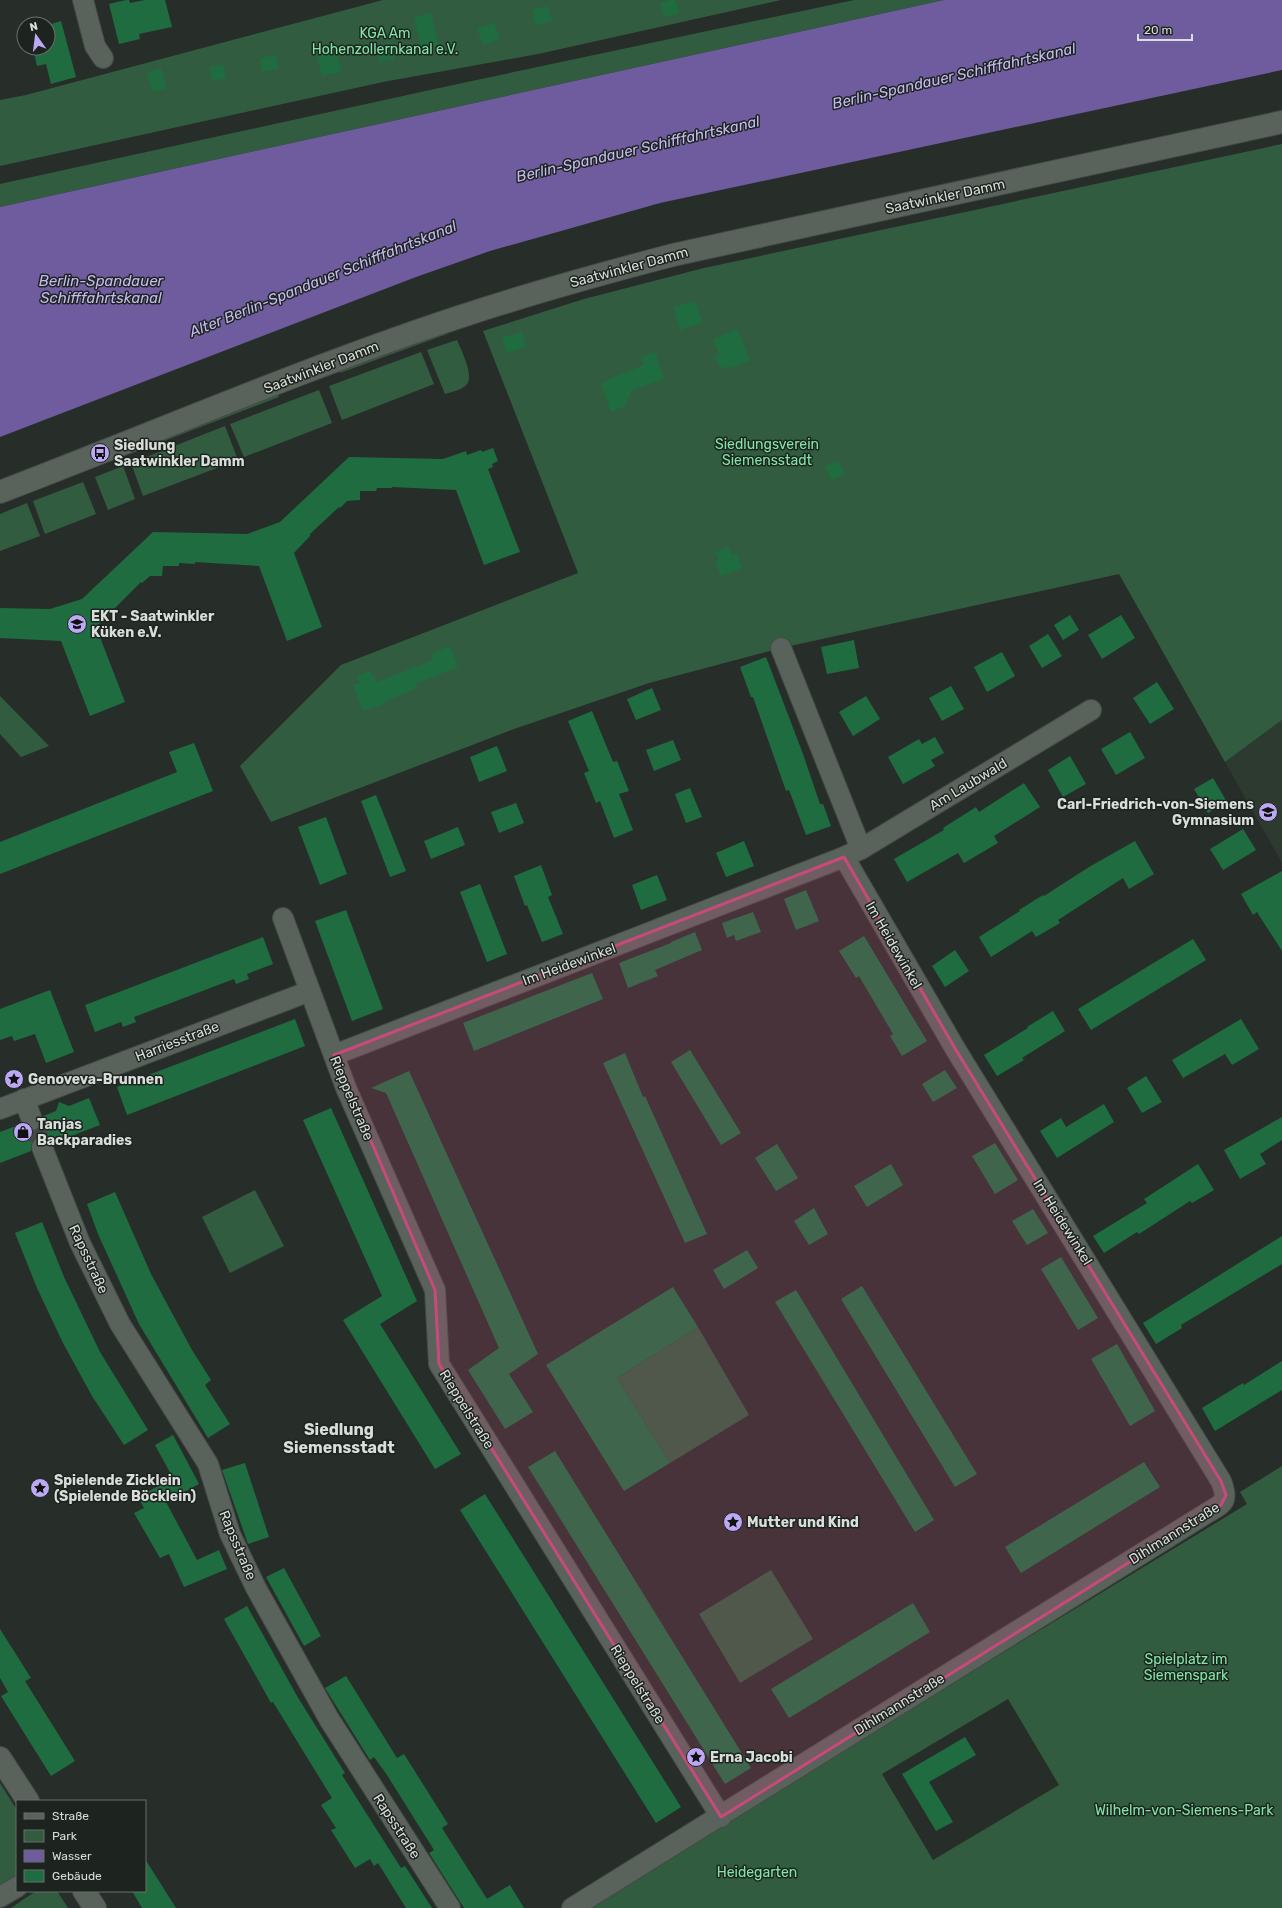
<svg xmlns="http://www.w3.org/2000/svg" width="1282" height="1908" viewBox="0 0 1282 1908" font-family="Rubik,sans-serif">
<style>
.built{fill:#2d3a30}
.green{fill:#325c40;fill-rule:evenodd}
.water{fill:#6e5c9e}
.building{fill:#1f6c41}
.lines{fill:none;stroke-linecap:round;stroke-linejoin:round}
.minor-tunnel{stroke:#424844;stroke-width:20;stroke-dasharray:20 10;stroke-linecap:butt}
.minor-casing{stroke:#454a46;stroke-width:22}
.secondary-casing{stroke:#454a46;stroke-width:24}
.minor{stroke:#5a625c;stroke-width:20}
.secondary{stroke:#5a625c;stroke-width:22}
.marked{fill:#c84a7b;fill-opacity:0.2;stroke:#c84a7b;stroke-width:3;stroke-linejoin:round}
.labels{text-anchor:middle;stroke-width:3;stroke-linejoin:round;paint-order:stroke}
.park-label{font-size:14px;fill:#81e6a5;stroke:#1d241f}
.street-label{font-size:14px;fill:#dadedb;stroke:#1d241f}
.poi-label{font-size:14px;font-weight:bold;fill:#dadedb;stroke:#1d241f;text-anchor:start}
.water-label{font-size:15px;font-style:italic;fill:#c7baf2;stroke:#1d241f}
.quarter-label{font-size:16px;font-weight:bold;fill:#dadedb;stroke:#1d241f}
</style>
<rect width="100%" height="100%" fill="#272e29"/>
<polygon class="built" points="1282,720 1282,863 1225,762"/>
<g class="green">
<polygon points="383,0 781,0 538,54 383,82 0,166 0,100 26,95"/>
<polygon points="854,0 944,0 0,207 0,184 453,85"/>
<polygon points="1282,144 1282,720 1225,762 1119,574 781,648 649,683 514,729 271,822 240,766 341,665 578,573 483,331 584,299 704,268"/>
<polygon points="446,331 447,334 340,373 339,369"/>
<path d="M 457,340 C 461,350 474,375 467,384 C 463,390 451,392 445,394 L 427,350 Z"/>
<polygon points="421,352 434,384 342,420 329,386"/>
<polygon points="319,390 332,423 244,457 230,424"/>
<polygon points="277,393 279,397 130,454 128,451"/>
<polygon points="225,426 238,460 143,496 131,463"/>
<polygon points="123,466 135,499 108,510 95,477"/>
<polygon points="83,482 96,514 45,534 33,501"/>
<polygon points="27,503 40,536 0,551 0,514"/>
<polygon points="0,696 49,746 21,757 0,734"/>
<polygon points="255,1190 284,1246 230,1273 202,1217"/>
<polygon points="698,1327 749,1415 670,1463 617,1378"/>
<path d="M 1282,1466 L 1282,1908 L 584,1908 L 1247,1504 L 1240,1492 ZM 1008,1699 L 1059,1785 L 933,1860 L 882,1774 Z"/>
<polygon points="771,1570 813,1639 740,1683 699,1614"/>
<polygon points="0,1783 17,1810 17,1876 0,1887"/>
<polygon points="36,1891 57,1891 68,1908 11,1908"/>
</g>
<polygon class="water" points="944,0 1282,0 1282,70 660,203 490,251 416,277 0,437 0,207"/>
<g class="building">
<polygon points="126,0 129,0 130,3 145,0 165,0 172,27 139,34 140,39 119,44 109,4"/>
<polygon points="670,0 675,0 679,13 664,17 660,3"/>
<polygon points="548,6 552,21 536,25 532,10"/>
<polygon points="431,13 439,46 422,50 414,17"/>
<polygon points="61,21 76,77 51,84 46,64 37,66 33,48 48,48 48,25"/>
<polygon points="494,23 500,39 483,45 477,29"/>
<polygon points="392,42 395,59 379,62 376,46"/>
<polygon points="336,48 341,72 322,76 316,53"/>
<polygon points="276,55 279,69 262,72 260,58"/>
<polygon points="223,64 226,78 212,81 209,67"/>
<polygon points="161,68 167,88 153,92 147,72"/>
<polygon points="695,301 702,323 680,330 674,307"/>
<polygon points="737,329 750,360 732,368 731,365 721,369 715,356 719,354 713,339"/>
<polygon points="522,332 526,347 507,353 502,338"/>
<polygon points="655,352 664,379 630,391 631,396 626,399 627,405 611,412 601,384 608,381 607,380 644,365 641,357"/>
<polygon points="493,448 498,461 492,464 493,467 488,469 520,552 484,565 456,490 392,487 392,488 377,488 376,491 360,491 360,500 347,501 340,508 339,507 310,534 310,536 294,553 322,627 287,641 259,566 195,562 195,564 179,563 179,566 163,566 162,576 150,576 142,583 141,582 96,627 125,702 90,716 61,641 0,638 0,608 50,609 82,599 153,532 247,534 280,522 349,457 443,459 466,451 467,455 481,450 482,452"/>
<polygon points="839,461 845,475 831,480 825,466"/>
<polygon points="728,547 732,555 736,553 742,568 721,576 715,561 719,560 715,552"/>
<polygon points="1070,615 1079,630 1063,640 1054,625"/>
<polygon points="1121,615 1135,638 1102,659 1088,635"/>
<polygon points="1048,634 1062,656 1042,668 1029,646"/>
<polygon points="854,640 859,668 827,674 821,647"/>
<polygon points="450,646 458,667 415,684 417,688 384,702 385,704 363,711 353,685 360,683 357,676 370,671 377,682 433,660 431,654"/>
<polygon points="1002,652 1015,676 987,692 974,667"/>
<polygon points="766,657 803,754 820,804 823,804 831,826 806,835 789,790 786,791 753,697 751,697 740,667"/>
<polygon points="1157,682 1174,709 1150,724 1133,698"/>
<polygon points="951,686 964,709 942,721 929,698"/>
<polygon points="652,688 661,710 636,720 627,699"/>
<polygon points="866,696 880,719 853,736 839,712"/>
<polygon points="592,711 613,762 617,761 629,791 619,794 633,830 614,838 600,801 596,803 584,773 589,771 568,721"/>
<polygon points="1130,732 1145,758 1116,775 1101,749"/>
<polygon points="935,737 944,753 931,760 935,766 903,784 888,757 919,739 922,744"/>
<polygon points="673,740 681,760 654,771 646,750"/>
<polygon points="194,743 213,791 0,874 0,842 177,772 169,752"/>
<polygon points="497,746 507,771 479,782 470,757"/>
<polygon points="1070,756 1086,784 1063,797 1048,770"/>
<polygon points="1213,778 1227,802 1208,813 1194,789"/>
<polygon points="1024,783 1040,807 994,836 998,843 964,863 958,853 907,882 894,859 944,830 943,828 976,807 979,812"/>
<polygon points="690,788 702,817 686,823 675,794"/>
<polygon points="376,795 406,871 390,877 361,801"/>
<polygon points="516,803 524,823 499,833 491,812"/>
<polygon points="326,817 347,874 320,885 298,827"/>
<polygon points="458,827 465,845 431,859 424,841"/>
<polygon points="1243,829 1256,850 1223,870 1210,849"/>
<polygon points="744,841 754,866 726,877 716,853"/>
<polygon points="1135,841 1154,874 1129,889 1123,878 1058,920 1060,923 1036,937 1032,931 991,957 979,937 1020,911 1019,910 1043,895 1044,896 1089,867"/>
<polygon points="541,865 552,895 548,897 563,934 542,942 527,905 525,906 514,876"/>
<polygon points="1282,871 1282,951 1257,912 1253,915 1241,894"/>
<polygon points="657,875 667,900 641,910 632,885"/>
<polygon points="480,884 507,954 487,962 460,892"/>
<polygon points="806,890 819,921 796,930 784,899"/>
<polygon points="346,910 383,1009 352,1021 315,921"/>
<polygon points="753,912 761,932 736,941 734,935 727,938 722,923"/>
<polygon points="695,932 702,950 655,970 658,976 628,988 619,963 671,943 671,942"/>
<polygon points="864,936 927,1041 902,1056 890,1036 893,1034 859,976 856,978 839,951"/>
<polygon points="263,937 273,964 247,974 249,979 236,984 234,979 134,1017 136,1022 123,1027 121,1022 95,1032 85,1005"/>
<polygon points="1193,939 1206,960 1091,1030 1078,1009"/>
<polygon points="955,950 969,971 945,987 932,966"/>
<polygon points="592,973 603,999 474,1051 463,1023"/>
<polygon points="50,990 74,1052 46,1063 35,1034 14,1041 12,1036 0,1040 0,1009"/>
<polygon points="1053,1011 1065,1031 1022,1058 1024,1060 997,1076 984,1055 1028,1028 1027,1027"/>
<polygon points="295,1019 305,1046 127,1115 117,1087"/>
<polygon points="1241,1019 1259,1049 1232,1065 1225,1054 1183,1078 1172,1060"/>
<polygon points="690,1050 741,1133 721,1145 671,1062"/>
<polygon points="625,1053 643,1097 645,1096 707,1234 685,1243 603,1063"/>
<polygon points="945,1070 957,1088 933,1102 922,1084"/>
<polygon points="409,1071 538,1354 509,1374 533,1412 505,1429 468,1370 499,1348 386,1093 371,1088"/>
<polygon points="1146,1076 1162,1102 1142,1113 1127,1088"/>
<polygon points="89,1098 100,1125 53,1143 49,1138 44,1136 38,1136 33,1140 31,1146 31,1151 0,1163 0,1132 21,1124 25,1129 31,1131 36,1131 41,1127 43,1121 43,1116 56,1111 59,1102 69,1106"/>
<polygon points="1104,1104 1114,1122 1057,1158 1040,1131 1061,1118 1066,1127"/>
<polygon points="331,1108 417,1301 380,1324 461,1454 435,1469 343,1320 382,1296 303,1120"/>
<polygon points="1282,1117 1282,1140 1260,1154 1266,1164 1240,1179 1224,1150"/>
<polygon points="995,1143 1018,1180 995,1194 972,1156"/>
<polygon points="777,1144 798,1178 776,1191 755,1158"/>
<polygon points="891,1164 903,1185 867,1207 854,1186"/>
<polygon points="1198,1164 1214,1190 1192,1203 1190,1201 1139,1234 1137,1232 1104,1253 1093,1236 1147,1203 1144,1199"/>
<polygon points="115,1192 151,1274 192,1350 211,1380 205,1385 230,1424 208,1438 139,1324 98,1234 87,1204"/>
<polygon points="814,1208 828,1234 809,1245 794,1221"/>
<polygon points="1033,1209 1048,1233 1027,1245 1012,1221"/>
<polygon points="42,1222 64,1277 100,1352 148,1430 124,1445 92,1396 63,1343 37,1288 15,1233"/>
<polygon points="1282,1236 1282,1264 1181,1325 1182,1328 1156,1344 1143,1323"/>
<polygon points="747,1250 758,1268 724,1289 713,1270"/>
<polygon points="1061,1257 1098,1318 1078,1330 1041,1269"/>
<polygon points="862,1286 977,1474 955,1487 841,1299"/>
<polygon points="673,1287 698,1327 617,1378 670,1463 624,1491 546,1365"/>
<polygon points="796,1290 934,1520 915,1532 775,1302"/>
<polygon points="1117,1344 1155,1411 1130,1426 1091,1359"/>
<polygon points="1282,1361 1282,1390 1215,1431 1202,1408 1243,1383 1244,1385"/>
<polygon points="173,1435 199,1484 166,1502 197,1560 219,1550 227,1569 184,1587 169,1554 160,1558 134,1513 144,1508 138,1497 173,1478 155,1445"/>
<polygon points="555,1451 751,1768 725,1784 528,1467"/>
<polygon points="1144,1462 1160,1487 1021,1573 1005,1547"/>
<polygon points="245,1463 269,1537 248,1544 222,1470"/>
<polygon points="485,1494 681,1807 656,1823 460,1510"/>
<polygon points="284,1568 321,1636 304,1646 266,1577"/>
<polygon points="913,1603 930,1632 789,1718 771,1689"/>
<polygon points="247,1606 297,1696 345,1773 342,1775 401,1868 405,1866 432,1908 406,1908 378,1863 374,1866 370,1859 355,1868 331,1830 336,1828 321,1805 332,1798 273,1702 271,1703 224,1619"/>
<polygon points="0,1629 31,1678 25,1681 75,1761 51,1776 1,1696 8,1692 0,1678"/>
<polygon points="346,1676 397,1758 404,1754 448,1824 442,1828 487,1899 510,1885 524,1908 464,1908 429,1853 434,1850 387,1775 374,1757 370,1760 325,1688"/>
<polygon points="965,1737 976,1755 929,1782 953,1822 936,1831 902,1774"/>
<polygon points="145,1859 176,1908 142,1908 132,1891 145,1891"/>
</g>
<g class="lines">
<polyline class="minor-tunnel" points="32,1120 42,1147"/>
<defs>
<g id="minor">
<polyline points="83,0 95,46 103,58"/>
<polyline points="781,648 861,849"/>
<polyline points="283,918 346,1088 435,1290 439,1364 721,1817"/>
<polyline points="334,1055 844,857 861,849 1091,710"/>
<polyline points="24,1099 32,1120"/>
<polyline points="0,1109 310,991"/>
<polyline points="42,1147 80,1243 120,1324 208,1464 230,1534 256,1588 329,1719 450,1908"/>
<polyline points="0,1897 17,1887"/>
<path d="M 572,1908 L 1207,1513 C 1224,1503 1229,1501 1221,1481 L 956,1050 L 844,857"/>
</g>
<g id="secondary">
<path d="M 0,492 C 152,434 302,369 456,318 C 528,294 600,274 673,255 L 1282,122"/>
<polyline points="0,1758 28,1801"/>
<polyline points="84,1891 95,1908"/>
</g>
</defs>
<use href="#minor" class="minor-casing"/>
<use href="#secondary" class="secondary-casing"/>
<use href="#minor" class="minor"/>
<use href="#secondary" class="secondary"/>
</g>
<path class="marked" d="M 844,857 L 956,1050 L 1221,1481 L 1226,1495 L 1221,1505 L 721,1817 L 439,1364 L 435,1290 L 334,1055 Z"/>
<defs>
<symbol id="bus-disc" viewBox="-11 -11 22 22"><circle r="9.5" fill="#bca9f5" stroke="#1d241f"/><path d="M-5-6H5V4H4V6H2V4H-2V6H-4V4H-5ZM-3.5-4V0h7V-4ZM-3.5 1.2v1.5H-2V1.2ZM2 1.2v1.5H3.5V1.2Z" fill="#111"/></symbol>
<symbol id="school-disc" viewBox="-11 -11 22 22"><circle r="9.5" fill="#bca9f5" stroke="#1d241f"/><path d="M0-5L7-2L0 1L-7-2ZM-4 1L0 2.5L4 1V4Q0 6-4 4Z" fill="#111"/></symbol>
<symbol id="sight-disc" viewBox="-11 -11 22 22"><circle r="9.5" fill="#bca9f5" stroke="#1d241f"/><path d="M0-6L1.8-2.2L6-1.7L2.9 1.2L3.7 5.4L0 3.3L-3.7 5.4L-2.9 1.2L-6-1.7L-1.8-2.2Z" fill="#111"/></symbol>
<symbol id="shop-disc" viewBox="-11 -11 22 22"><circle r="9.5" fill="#bca9f5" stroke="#1d241f"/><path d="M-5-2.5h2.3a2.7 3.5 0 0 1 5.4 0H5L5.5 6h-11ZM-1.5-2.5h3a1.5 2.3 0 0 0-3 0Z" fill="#111"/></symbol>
</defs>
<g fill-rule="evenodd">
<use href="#bus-disc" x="89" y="442" width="22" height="22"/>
<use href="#school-disc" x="66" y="613" width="22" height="22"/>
<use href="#school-disc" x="1257" y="801" width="22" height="22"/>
<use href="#sight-disc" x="3" y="1068" width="22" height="22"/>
<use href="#shop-disc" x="12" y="1121" width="22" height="22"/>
<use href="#sight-disc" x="29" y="1477" width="22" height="22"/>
<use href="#sight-disc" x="722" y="1511" width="22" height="22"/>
<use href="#sight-disc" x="685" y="1746" width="22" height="22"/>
</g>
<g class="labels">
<g class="park-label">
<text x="385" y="38">KGA Am<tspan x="385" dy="16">Hohenzollernkanal e.V.</tspan></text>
<text x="767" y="449">Siedlungsverein<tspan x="767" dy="16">Siemensstadt</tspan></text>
<text x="1186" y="1664">Spielplatz im<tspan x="1186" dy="16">Siemenspark</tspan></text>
<text x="1184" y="1815">Wilhelm-von-Siemens-Park</text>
<text x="757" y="1877">Heidegarten</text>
</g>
<g class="street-label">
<text transform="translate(945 196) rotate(-12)" y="5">Saatwinkler Damm</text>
<text transform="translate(629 267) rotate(-15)" y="5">Saatwinkler Damm</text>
<text transform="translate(321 367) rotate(-21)" y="5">Saatwinkler Damm</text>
<text transform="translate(968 784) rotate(-31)" y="5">Am Laubwald</text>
<text transform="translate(894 945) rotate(60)" y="5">Im Heidewinkel</text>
<text transform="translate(569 964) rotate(-20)" y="5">Im Heidewinkel</text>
<text transform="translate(177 1041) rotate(-21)" y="5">Harriesstraße</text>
<text transform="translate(352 1098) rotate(67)" y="5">Rieppelstraße</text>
<text transform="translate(1063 1222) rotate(58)" y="5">Im Heidewinkel</text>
<text transform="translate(89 1259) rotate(65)" y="5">Rapsstraße</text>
<text transform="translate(467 1409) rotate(58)" y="5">Rieppelstraße</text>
<text transform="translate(1174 1533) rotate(-32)" y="5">Dihlmannstraße</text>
<text transform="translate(238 1545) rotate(67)" y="5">Rapsstraße</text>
<text transform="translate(638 1684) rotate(58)" y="5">Rieppelstraße</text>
<text transform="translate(899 1704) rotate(-32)" y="5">Dihlmannstraße</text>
<text transform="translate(397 1826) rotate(57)" y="5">Rapsstraße</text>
</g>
<g class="poi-label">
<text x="114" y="450">Siedlung<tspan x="114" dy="16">Saatwinkler Damm</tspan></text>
<text x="91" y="621">EKT - Saatwinkler<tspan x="91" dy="16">Küken e.V.</tspan></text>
<text x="1254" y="809" text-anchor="end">Carl-Friedrich-von-Siemens<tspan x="1254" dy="16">Gymnasium</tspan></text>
<text x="28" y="1084">Genoveva-Brunnen</text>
<text x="37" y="1129">Tanjas<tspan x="37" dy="16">Backparadies</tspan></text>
<text x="54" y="1485">Spielende Zicklein<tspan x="54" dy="16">(Spielende Böcklein)</tspan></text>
<text x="747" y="1527">Mutter und Kind</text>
<text x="710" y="1762">Erna Jacobi</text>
</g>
<g class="water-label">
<text transform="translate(954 76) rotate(-13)" y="5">Berlin-Spandauer Schifffahrtskanal</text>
<text transform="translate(638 149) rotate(-13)" y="5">Berlin-Spandauer Schifffahrtskanal</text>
<text transform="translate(323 279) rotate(-22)" y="5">Alter Berlin-Spandauer Schifffahrtskanal</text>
<text x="101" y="286">Berlin-Spandauer<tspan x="101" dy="17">Schifffahrtskanal</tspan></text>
</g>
<g class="quarter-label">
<text x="339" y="1435">Siedlung<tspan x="339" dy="18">Siemensstadt</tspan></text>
</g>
</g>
<rect x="16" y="1800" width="130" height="92" fill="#1d241f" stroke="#696e6a"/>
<rect x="24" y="1813" width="20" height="6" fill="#5a625c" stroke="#696e6a"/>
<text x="52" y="1820" font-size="12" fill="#dadedb">Straße</text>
<rect x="24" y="1830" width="20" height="12" fill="#325c40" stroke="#696e6a"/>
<text x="52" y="1840" font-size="12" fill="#dadedb">Park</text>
<rect x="24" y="1850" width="20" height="12" fill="#6e5c9e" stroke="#696e6a"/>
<text x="52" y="1860" font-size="12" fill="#dadedb">Wasser</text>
<rect x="24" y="1870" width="20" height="12" fill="#1f6c41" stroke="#696e6a"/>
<text x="52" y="1880" font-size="12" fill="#dadedb">Gebäude</text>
<g transform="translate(36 36) rotate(346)"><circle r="19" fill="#1d241f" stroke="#696e6a"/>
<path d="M0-3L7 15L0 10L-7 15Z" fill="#bca9f5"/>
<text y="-6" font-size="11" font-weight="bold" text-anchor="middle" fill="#dadedb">N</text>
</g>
<path d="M1138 34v6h54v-6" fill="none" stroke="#dadedb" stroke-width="2"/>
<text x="1144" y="34" font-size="12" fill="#dadedb" stroke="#1d241f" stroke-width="3" paint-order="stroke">20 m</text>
</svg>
